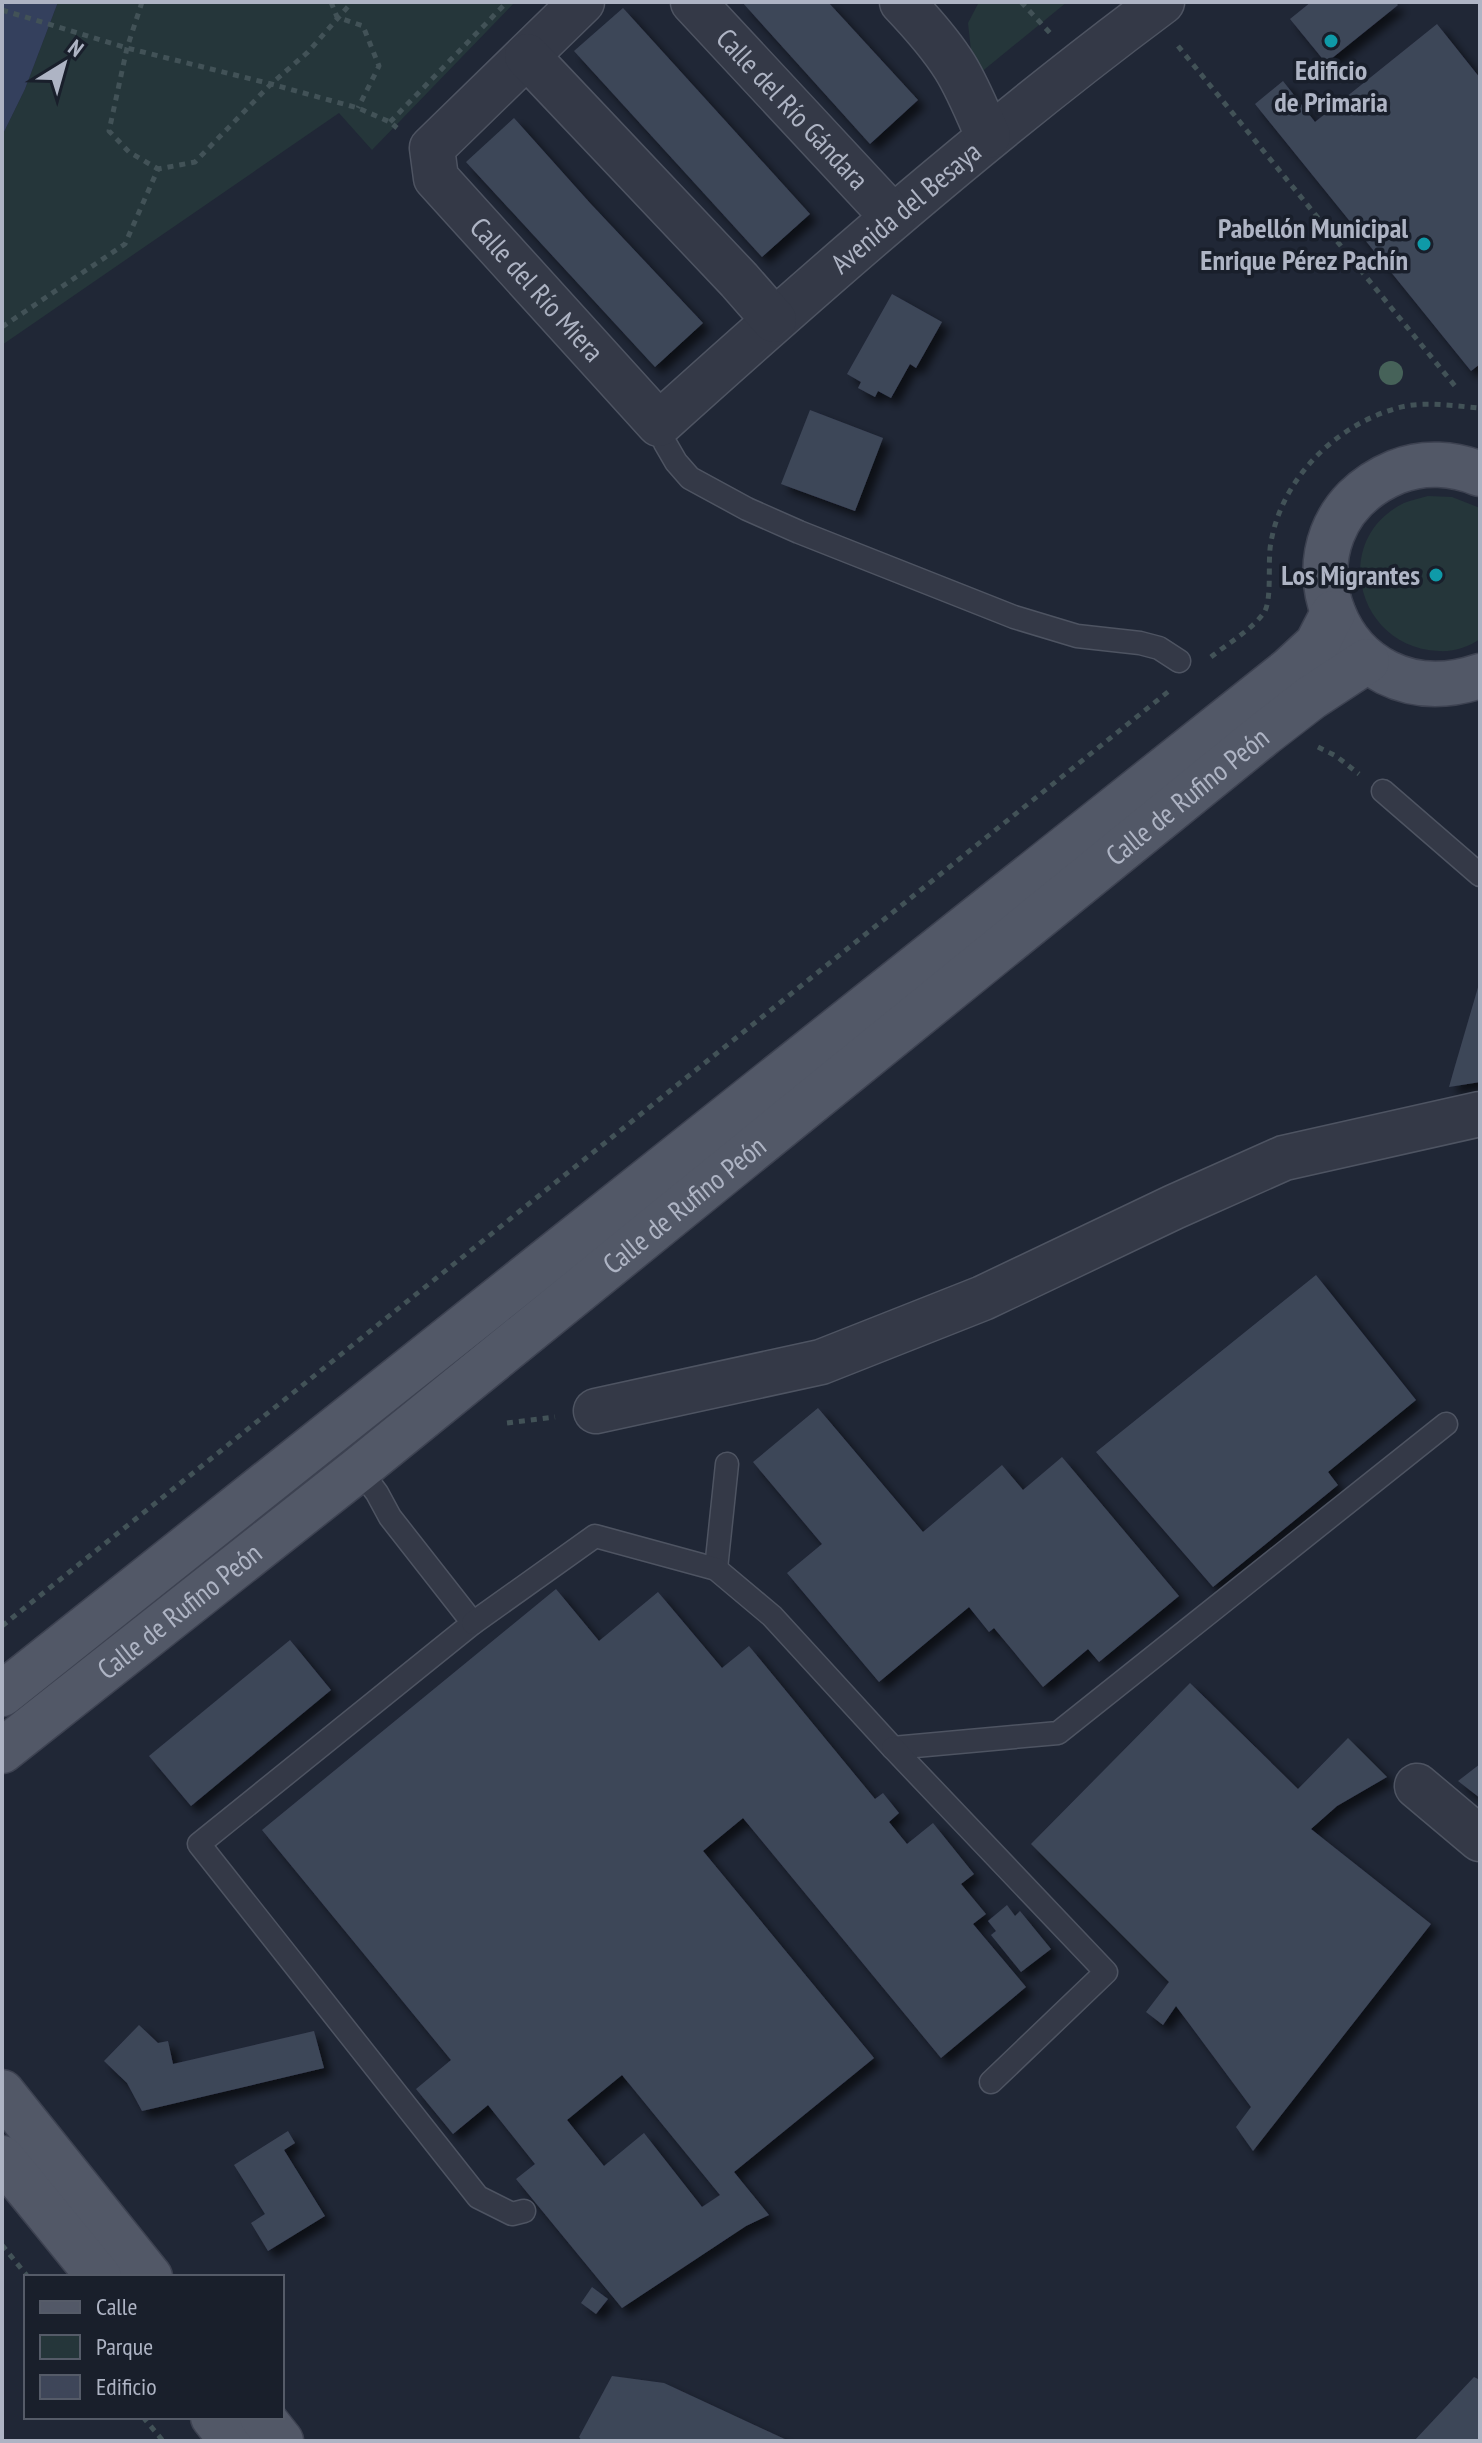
<svg xmlns="http://www.w3.org/2000/svg" width="1482" height="2443" viewBox="0 0 1482 2443" font-family="'PT Sans Narrow',sans-serif">
<style>
.green{fill:#25363a}
.water{fill:#34405d}
.building{fill:#3e4659;fill-rule:evenodd;filter:url(#shadow)}
.lines{fill:none;stroke-linecap:round;stroke-linejoin:round}
.service-casing{stroke:#4e5462;stroke-width:25}
.minor-casing{stroke:#4e5462;stroke-width:47}
.primary-casing{stroke:#3d4251;stroke-width:47}
.path{stroke:#425257;stroke-width:5;stroke-dasharray:6 6;stroke-linecap:butt}
.service{stroke:#343947;stroke-width:22}
.minor{stroke:#343947;stroke-width:44}
.primary{stroke:#525867;stroke-width:44}
.tree{fill:#466259}
.culture-dot{fill:#0f9aa8;stroke:#191f2b;stroke-width:3}
.labels{text-anchor:middle;stroke-width:7;stroke-linejoin:round;paint-order:stroke}
.poi-label{font-size:28px;font-weight:bold;fill:#aeb4c4;stroke:#191f2b;text-anchor:end}
.street-label{font-size:28px;fill:#aeb4c4;stroke:#191f2b}
</style>
<defs>
<filter id="shadow"><feDropShadow dx="7" dy="7" stdDeviation="4" flood-color="#0009"/></filter>
</defs>
<rect width="100%" height="100%" fill="#202736"/>
<g class="green">
<polygon points="58,2 515,2 372,150 339,113 2,345 2,136 25,89"/>
<polygon points="979,2 1067,2 974,78 968,23"/>
<path d="M 1428,496 L 1452,497 L 1480,508 L 1480,639 C 1469,647 1453,652 1439,651 C 1357,648 1329,540 1404,503 C 1411,500 1421,498 1428,496 Z"/>
</g>
<polygon class="water" points="2,2 58,2 25,89 2,136"/>
<g class="building">
<polygon points="742,2 828,2 918,100 870,144"/>
<polygon points="1311,2 1395,2 1398,5 1326,63 1290,19"/>
<polygon points="623,8 810,214 762,257 574,51"/>
<polygon points="1437,24 1480,78 1480,364 1471,371 1255,104 1283,81 1315,122"/>
<polygon points="514,118 590,203 703,323 655,367 466,162"/>
<polygon points="892,294 942,322 916,368 910,364 891,398 878,391 875,397 858,388 861,382 847,374"/>
<polygon points="810,410 883,438 855,511 781,484"/>
<polygon points="1479,984 1480,1082 1449,1087 1455,1066"/>
<polygon points="1316,1275 1416,1400 1328,1472 1338,1485 1213,1587 1096,1452"/>
<polygon points="818,1408 923,1532 1002,1465 1023,1490 1062,1457 1179,1596 1099,1662 1088,1649 1043,1687 994,1628 989,1632 969,1607 879,1682 787,1573 822,1544 753,1462"/>
<path d="M 556,1589 L 599,1641 L 658,1592 L 722,1668 L 749,1646 L 875,1799 L 883,1793 L 899,1813 L 889,1822 L 907,1844 L 933,1823 L 974,1874 L 961,1884 L 986,1914 L 973,1924 L 1026,1987 L 941,2058 L 743,1818 L 703,1851 L 874,2058 L 734,2172 L 769,2215 L 746,2226 L 622,2308 L 516,2179 L 535,2164 L 488,2105 L 453,2134 L 416,2089 L 451,2060 L 262,1830 ZM 622,2075 L 720,2195 L 702,2207 L 644,2133 L 604,2166 L 567,2120 Z"/>
<polygon points="290,1640 331,1690 191,1806 149,1756"/>
<polygon points="1190,1683 1298,1789 1348,1738 1387,1777 1337,1806 1311,1829 1431,1924 1253,2151 1236,2127 1251,2107 1176,2006 1163,2025 1146,2012 1169,1982 1031,1844"/>
<polygon points="1480,1764 1480,1798 1458,1781"/>
<polygon points="1007,1905 1015,1916 1020,1911 1051,1949 1021,1972 991,1935 996,1931 988,1921"/>
<polygon points="139,2025 158,2043 168,2041 173,2064 314,2031 324,2068 142,2111 127,2083 104,2061"/>
<polygon points="288,2131 295,2143 284,2150 325,2216 268,2251 251,2223 265,2214 234,2165"/>
<polygon points="592,2287 608,2299 596,2314 581,2303"/>
<polygon points="612,2376 664,2383 789,2441 582,2441 579,2437"/>
<polygon points="1474,2377 1480,2380 1480,2441 1414,2441"/>
</g>
<g class="lines">
<defs>
<g id="service">
<polyline points="659,424 665,443 676,462 690,478 747,509 799,532 1014,617 1077,636 1140,643 1159,648 1179,661"/>
<polyline points="1383,791 1480,875"/>
<polyline points="359,1469 377,1493 390,1517 473,1623 199,1844 478,2197 512,2214 524,2211"/>
<polyline points="716,1569 727,1464"/>
<polyline points="473,1623 595,1536 716,1569 772,1616 893,1748 1058,1733 1446,1424"/>
<polyline points="893,1748 1106,1972 991,2082"/>
</g>
<g id="minor">
<path id="s1" d="M 582,2 L 432,148 L 436,178 L 659,424 C 822,277 986,133 1162,2"/>
<path id="s2" d="M 693,2 L 893,217"/>
<path d="M 902,2 C 921,22 940,43 955,67 C 968,88 978,113 988,136"/>
<polyline points="527,56 739,280 774,320"/>
<polyline points="596,1411 821,1362 983,1298 1174,1207 1284,1158 1480,1114"/>
<polyline points="1417,1786 1480,1839"/>
</g>
<g id="primary">
<path d="M 1480,474 C 1454,463 1423,461 1396,472 C 1262,528 1335,725 1480,676"/>
<polyline points="2,1694 1289,670 1317,644 1333,613"/>
<path id="s3" d="M 2,1751 L 359,1469 L 1264,734 L 1312,697 L 1367,661"/>
<polyline points="2,2092 150,2277"/>
<polyline points="2,2158 99,2277"/>
<polyline points="213,2417 232,2441"/>
<polyline points="262,2417 281,2441"/>
</g>
</defs>
<use href="#service" class="service-casing"/>
<use href="#minor" class="minor-casing"/>
<use href="#primary" class="primary-casing"/>
<g class="path">
<polyline points="142,2 127,48 109,131 129,152 158,169"/>
<polyline points="331,2 337,17 363,26 379,66 358,108"/>
<polyline points="1021,2 1051,34"/>
<polyline points="2,10 127,48 271,84 358,108 390,122 397,128"/>
<polyline points="1178,46 1455,386"/>
<polyline points="390,122 507,2"/>
<polyline points="2,327 125,244 158,169 195,162 271,84 308,52 352,2"/>
<path d="M 1211,657 C 1227,644 1250,631 1263,614 C 1273,602 1267,561 1271,542 C 1282,479 1334,427 1394,409 C 1422,400 1452,406 1480,408"/>
<polyline points="1318,747 1336,756 1359,774"/>
<polyline points="507,1423 555,1417"/>
<polyline points="2,1626 1169,691"/>
<polyline points="2,2245 28,2277"/>
<polyline points="143,2417 163,2441"/>
</g>
<use href="#service" class="service"/>
<use href="#minor" class="minor"/>
<use href="#primary" class="primary"/>
</g>
<circle class="tree" cx="1391" cy="373" r="12"/>
<g class="culture-dot">
<circle cx="1331" cy="41" r="8"/>
<circle cx="1424" cy="244" r="8"/>
<circle cx="1436" cy="575" r="8"/>
</g>
<g class="labels">
<g class="poi-label">
<text x="1331" y="80" text-anchor="middle">Edificio<tspan x="1331" dy="32">de Primaria</tspan></text>
<text x="1408" y="238">Pabellón Municipal<tspan x="1408" dy="32">Enrique Pérez Pachín</tspan></text>
<text x="1420" y="585">Los Migrantes</text>
</g>
<g class="street-label">
<text dy="10" stroke="none"><textPath href="#s2" startOffset="146">Calle del Río Gándara</textPath></text>
<text dy="10" stroke="none"><textPath href="#s1" startOffset="900">Avenida del Besaya</textPath></text>
<text dy="10" stroke="none"><textPath href="#s1" startOffset="390">Calle del Río Miera</textPath></text>
<text dy="10" stroke="none"><textPath href="#s3" startOffset="1522">Calle de Rufino Peón</textPath></text>
<text dy="10" stroke="none"><textPath href="#s3" startOffset="874">Calle de Rufino Peón</textPath></text>
<text dy="10" stroke="none"><textPath href="#s3" startOffset="226">Calle de Rufino Peón</textPath></text>
</g>
</g>
<rect width="1482" height="2443" fill="none" stroke="#aeb4c4" stroke-width="8"/>
<rect x="24" y="2275" width="260" height="144" fill="#191f2b" stroke="#555b68" stroke-width="2"/>
<rect x="40" y="2301" width="40" height="12" fill="#525867" stroke="#555b68" stroke-width="2"/>
<text x="96" y="2315" font-size="24" fill="#aeb4c4">Calle</text>
<rect x="40" y="2335" width="40" height="24" fill="#25363a" stroke="#555b68" stroke-width="2"/>
<text x="96" y="2355" font-size="24" fill="#aeb4c4">Parque</text>
<rect x="40" y="2375" width="40" height="24" fill="#3e4659" stroke="#555b68" stroke-width="2"/>
<text x="96" y="2395" font-size="24" fill="#aeb4c4">Edificio</text>
<g transform="translate(64 64) rotate(37)" stroke="#191f2b" stroke-width="6" paint-order="stroke">
<path d="M0-6L14 30L0 20L-14 30Z" fill="#aeb4c4"/>
<text y="-12" font-size="22" font-weight="bold" text-anchor="middle" fill="#aeb4c4">N</text>
</g>
</svg>
